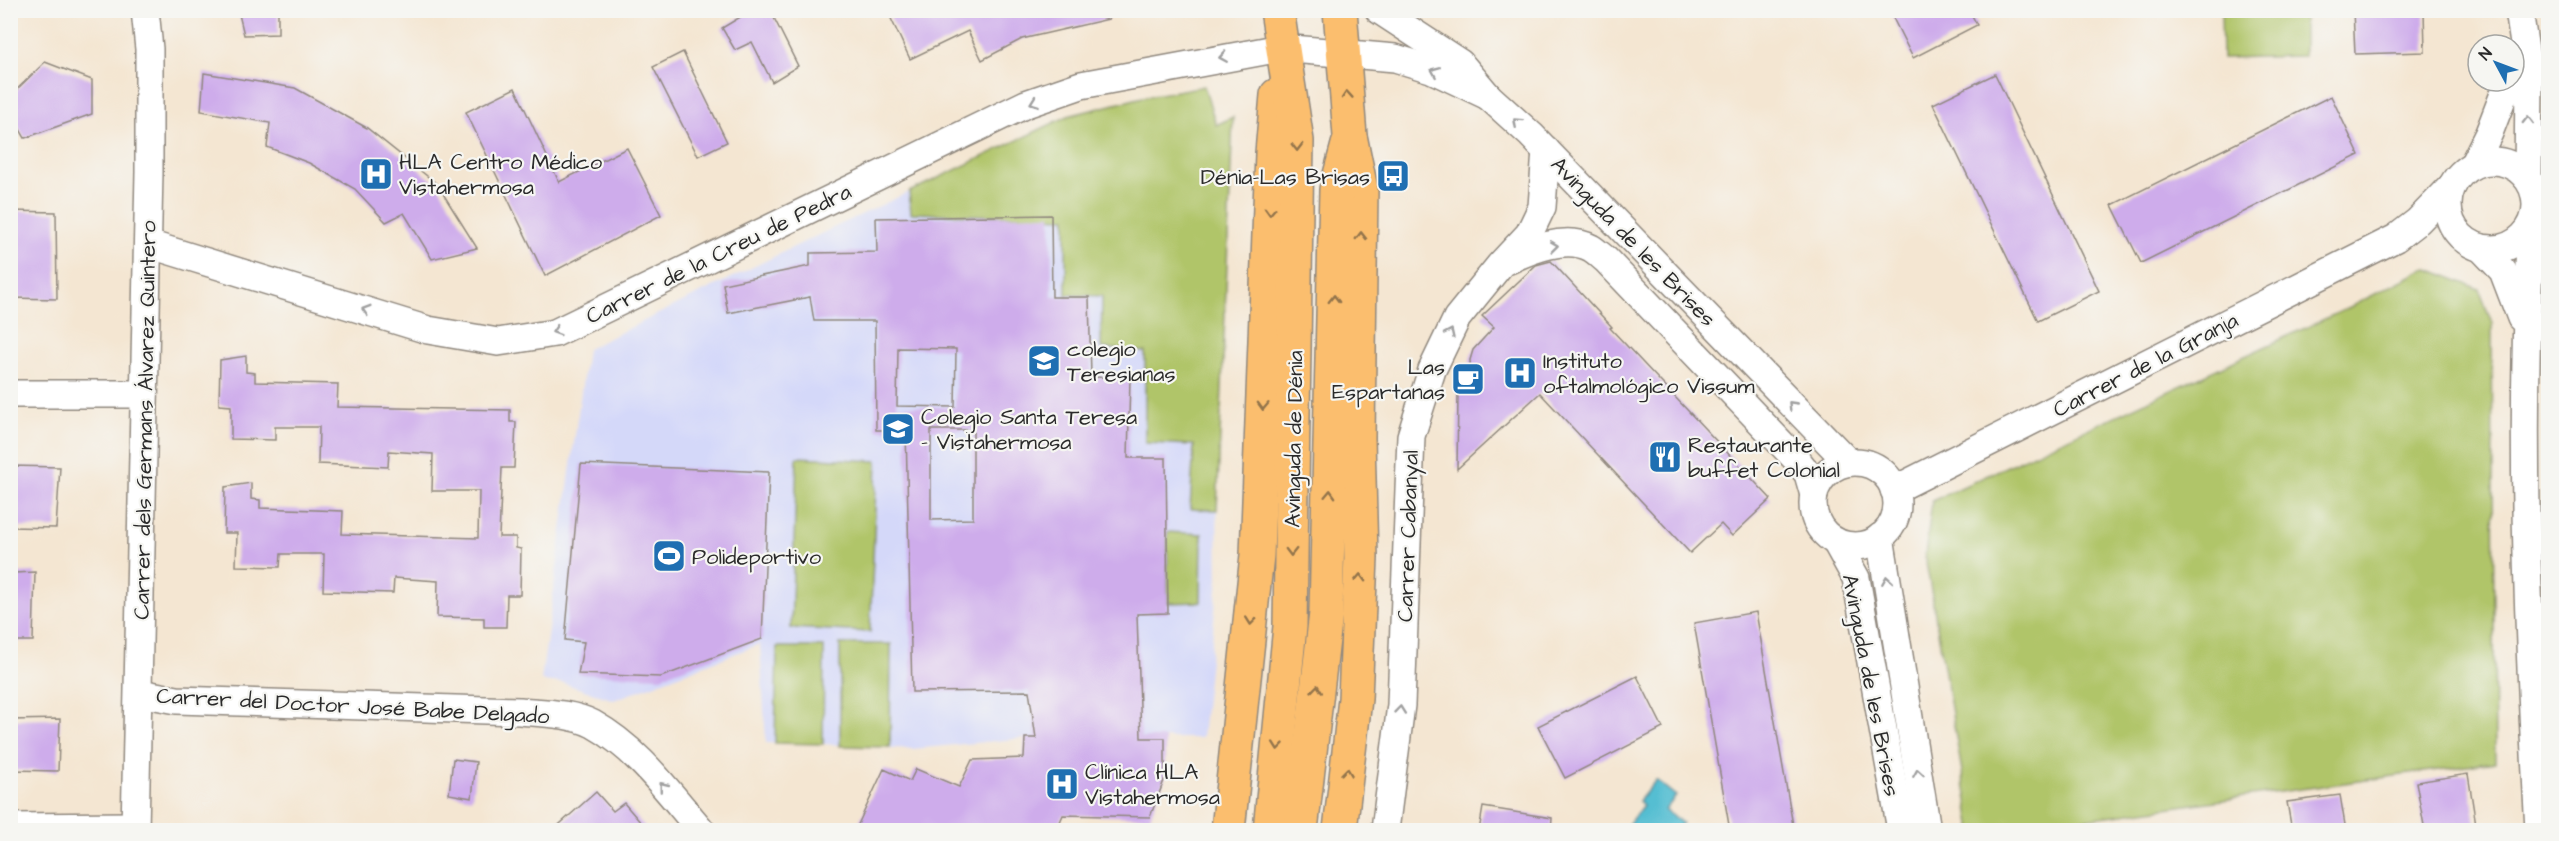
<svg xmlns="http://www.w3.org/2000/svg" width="2559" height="841" viewBox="0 0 2559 841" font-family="'Architects Daughter',sans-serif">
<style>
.built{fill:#d4d8f9}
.green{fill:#b0c569;stroke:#6e784a;stroke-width:1.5}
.water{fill:#55bed2;stroke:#40747e;stroke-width:1.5}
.building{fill:#ceaceb;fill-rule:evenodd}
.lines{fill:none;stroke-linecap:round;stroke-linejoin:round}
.minor-casing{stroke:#90887e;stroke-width:30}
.major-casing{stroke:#90887e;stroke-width:36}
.minor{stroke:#fff;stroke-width:27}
.major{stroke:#fbbe6e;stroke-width:33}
.oneway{stroke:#a0a0a0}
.oneway2{stroke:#93744c}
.labels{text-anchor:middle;stroke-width:4.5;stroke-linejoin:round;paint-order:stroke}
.poi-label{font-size:22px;fill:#2b2b2b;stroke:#f6f6f2;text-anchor:start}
.street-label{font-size:22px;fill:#2b2b2b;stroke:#f6f6f2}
</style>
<rect width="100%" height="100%" fill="#f6f6f2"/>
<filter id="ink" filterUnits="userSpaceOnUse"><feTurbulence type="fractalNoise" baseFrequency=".0167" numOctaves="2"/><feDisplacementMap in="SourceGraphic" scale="12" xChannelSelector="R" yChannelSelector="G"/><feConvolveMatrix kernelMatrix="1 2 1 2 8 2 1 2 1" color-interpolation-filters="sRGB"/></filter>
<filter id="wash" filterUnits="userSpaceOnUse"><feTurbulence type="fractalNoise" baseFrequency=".008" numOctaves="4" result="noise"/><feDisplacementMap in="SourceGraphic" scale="24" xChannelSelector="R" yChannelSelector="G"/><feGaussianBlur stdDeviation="1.35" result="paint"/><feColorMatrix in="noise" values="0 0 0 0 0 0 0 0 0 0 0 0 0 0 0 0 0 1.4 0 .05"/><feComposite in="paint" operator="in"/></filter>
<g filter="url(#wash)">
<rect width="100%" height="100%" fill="#f4e6d2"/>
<polygon class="built" points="1204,86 1216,125 1233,117 1217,510 1218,580 1202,738 1025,738 913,749 823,744 766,743 760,644 614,700 563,683 541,681 587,349 806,241 1068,116 1143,97"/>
<g class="green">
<polygon points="2221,11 2304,11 2304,56 2222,58"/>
<polygon points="1204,86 1216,125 1233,117 1217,510 1190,509 1194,445 1145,443 1145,352 1101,348 1102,296 1066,295 1066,218 911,213 909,192 1068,116 1143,97"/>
<polygon points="2426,268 2479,289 2492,323 2495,762 2007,830 1972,830 1925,556 1932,501 2344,310"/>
<polygon points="797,457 877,461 870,632 791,628"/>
<polygon points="1167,532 1202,534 1201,602 1168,603"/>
<polygon points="840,644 891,644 890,747 840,746"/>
<polygon points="777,647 824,647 823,744 775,743"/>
</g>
<polygon class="water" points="1656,780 1676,796 1665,810 1682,823 1676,830 1624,830 1643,805 1639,801"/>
<g id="blocks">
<g class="building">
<polygon points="238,10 278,10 278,34 244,35"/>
<polygon points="752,10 770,10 798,66 772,82 752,42 735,50 722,28"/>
<polygon points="887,10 1108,10 1109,19 1022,39 982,60 968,31 910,59"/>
<polygon points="1889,10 1969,10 1977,25 1913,58"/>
<polygon points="2353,10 2424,10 2425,52 2355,54"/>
<polygon points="683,52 727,142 698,156 653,67"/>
<polygon points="45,62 92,80 92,114 25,138 10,112 10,96"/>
<polygon points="204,73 295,88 367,128 437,184 477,248 432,259 404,213 386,222 355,189 309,163 267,147 270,123 201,111"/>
<polygon points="1995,74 2099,291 2038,321 1933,104"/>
<polygon points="515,88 559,182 627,148 661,215 545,276 466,112"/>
<polygon points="2331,96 2359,155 2141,263 2112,205"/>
<polygon points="10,211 56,212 57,299 10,298"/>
<path d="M 1051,215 L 1052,297 L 1089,297 L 1091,377 L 1130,378 L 1128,458 L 1166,458 L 1168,613 L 1137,614 L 1141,738 L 1165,738 L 1165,778 L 1150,817 L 1063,815 L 1056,831 L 855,831 L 884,769 L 910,781 L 916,769 L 959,787 L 972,760 L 1024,758 L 1025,738 L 1036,738 L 1029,691 L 912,692 L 906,430 L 876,430 L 875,321 L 814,321 L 810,297 L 728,313 L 723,284 L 810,266 L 810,253 L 877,252 L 876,218 ZM 898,348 L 956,349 L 955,407 L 897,406 ZM 931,430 L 973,430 L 973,519 L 931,520 Z"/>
<polygon points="1551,261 1612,327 1610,328 1771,499 1732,536 1721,524 1690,553 1540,393 1457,469 1458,393 1471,382 1470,360 1473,350 1494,327 1482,316 1536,265"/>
<polygon points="246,356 246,372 255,373 255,382 338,384 337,407 510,410 510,422 516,422 514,468 502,468 499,537 516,537 516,548 521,549 520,595 507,595 506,627 484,627 484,618 437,617 438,581 394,578 393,593 323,591 324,554 281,554 280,567 236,566 237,533 224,533 225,487 251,483 251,499 260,500 260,508 343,511 342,534 478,538 479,491 432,491 433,454 389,451 388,467 318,464 319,427 275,427 275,440 231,439 231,406 219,405 220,360"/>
<polygon points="581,464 769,472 762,639 661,677 578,674 584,642 565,640"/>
<polygon points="10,466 60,467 56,528 10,527"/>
<polygon points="35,572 33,641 16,641 15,633 10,633 10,591 14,591 14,573"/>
<polygon points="1756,612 1794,831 1730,831 1694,623"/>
<polygon points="1637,676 1663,728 1565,778 1538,726"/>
<polygon points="60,719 58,771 10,770 10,720"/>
<polygon points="453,759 476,762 472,798 449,794"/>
<polygon points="2468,774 2477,831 2425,831 2416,782"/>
<polygon points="596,792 613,811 624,803 648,831 552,831"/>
<polygon points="2340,795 2346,831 2292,831 2287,802"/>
<polygon points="1483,807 1552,818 1551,831 1479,831"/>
</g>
</g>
</g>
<g filter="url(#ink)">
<use href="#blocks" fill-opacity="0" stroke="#90887e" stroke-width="1.5"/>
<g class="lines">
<defs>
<g id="minor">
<polyline points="1379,10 1460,63 1488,96 1531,135 1848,462"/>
<polyline points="2519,10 2529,78 2528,179"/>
<circle cx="2492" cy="205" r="44"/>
<polyline points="2473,165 2489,133 2509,81"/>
<path d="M 2531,227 C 2519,426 2528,631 2539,830"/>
<polyline points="148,244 428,330 498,342 555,333 1026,104 1081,85 1281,48 1395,58 1431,69 1488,96"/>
<polyline points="2481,248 2503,271 2521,318"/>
<path d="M 1509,260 C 1531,249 1567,235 1591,248 C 1596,251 1601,256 1606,260 L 1797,460 L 1808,474 L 1814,495"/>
<polyline points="10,394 144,394"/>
<circle cx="1855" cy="504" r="42"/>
<polyline points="1894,490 2396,238 2418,221 2452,186"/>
<polyline points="1880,537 1927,830"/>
<polyline points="1836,542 1856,578 1901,830"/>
<path d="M 140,693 L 177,700 L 520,711 C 543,713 572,713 593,724 C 638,749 668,792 701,830"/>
<polyline points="10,827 135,826"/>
<polyline points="135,830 149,172 149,49 145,10"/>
<polyline points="1385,830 1401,705 1411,436 1432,370 1457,318 1500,265 1529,234 1542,207 1546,150"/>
</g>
<g id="major">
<polyline points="1340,10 1350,136 1361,189 1358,438 1361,558 1355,699 1340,830"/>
<polyline points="1228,830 1257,555 1272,153 1277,95"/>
<polyline points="1270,830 1290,626 1297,141 1277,10"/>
<polyline points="1301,830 1326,613 1336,190 1348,145"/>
</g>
</defs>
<use href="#minor" class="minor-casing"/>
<use href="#major" class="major-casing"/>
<use href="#minor" class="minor"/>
<use href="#major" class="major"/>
</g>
<defs><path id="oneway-chevron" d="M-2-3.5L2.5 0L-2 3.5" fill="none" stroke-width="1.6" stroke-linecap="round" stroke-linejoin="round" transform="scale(1.5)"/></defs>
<g class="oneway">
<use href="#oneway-chevron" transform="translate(1223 57) rotate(171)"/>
<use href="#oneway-chevron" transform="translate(1435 71) rotate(-157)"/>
<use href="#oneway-chevron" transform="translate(1034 102) rotate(160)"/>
<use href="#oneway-chevron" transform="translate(2528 120) rotate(-90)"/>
<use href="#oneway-chevron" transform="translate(1517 122) rotate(-138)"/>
<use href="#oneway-chevron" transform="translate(1554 246) rotate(-7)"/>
<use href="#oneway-chevron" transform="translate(366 310) rotate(-163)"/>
<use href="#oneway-chevron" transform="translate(556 331) rotate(162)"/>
<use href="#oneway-chevron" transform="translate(1450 333) rotate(-65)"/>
<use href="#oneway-chevron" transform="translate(1792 405) rotate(-134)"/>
<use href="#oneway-chevron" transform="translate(1887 580) rotate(-99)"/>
<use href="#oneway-chevron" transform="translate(1400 710) rotate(-84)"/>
<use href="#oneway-chevron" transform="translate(1918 773) rotate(-99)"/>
<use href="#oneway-chevron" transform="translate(663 786) rotate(-129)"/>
</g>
<g class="oneway2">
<use href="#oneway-chevron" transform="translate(1347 95) rotate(-94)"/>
<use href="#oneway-chevron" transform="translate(1297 147) rotate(89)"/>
<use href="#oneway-chevron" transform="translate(1270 211) rotate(92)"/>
<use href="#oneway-chevron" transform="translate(1361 236) rotate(-90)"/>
<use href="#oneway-chevron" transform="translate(1334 299) rotate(-89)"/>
<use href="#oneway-chevron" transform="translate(1263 406) rotate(92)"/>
<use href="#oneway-chevron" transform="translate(1330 494) rotate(-88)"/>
<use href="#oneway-chevron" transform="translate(1291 552) rotate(91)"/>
<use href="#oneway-chevron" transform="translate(1360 578) rotate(-88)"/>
<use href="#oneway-chevron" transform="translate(1251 621) rotate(96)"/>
<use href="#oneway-chevron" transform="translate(1317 689) rotate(-84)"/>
<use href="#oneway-chevron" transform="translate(1278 746) rotate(96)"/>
<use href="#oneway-chevron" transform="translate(1347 772) rotate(-84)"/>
</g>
</g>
<defs>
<symbol id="hospital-square" viewBox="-11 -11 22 22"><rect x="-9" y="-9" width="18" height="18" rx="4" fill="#1f6fb2" stroke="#f6f6f2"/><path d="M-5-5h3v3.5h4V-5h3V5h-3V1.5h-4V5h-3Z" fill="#fff"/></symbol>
<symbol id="bus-square" viewBox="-11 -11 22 22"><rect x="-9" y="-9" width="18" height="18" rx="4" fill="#1f6fb2" stroke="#f6f6f2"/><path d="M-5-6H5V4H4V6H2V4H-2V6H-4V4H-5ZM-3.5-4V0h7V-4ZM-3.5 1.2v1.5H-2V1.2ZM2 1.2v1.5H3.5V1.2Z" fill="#fff"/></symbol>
<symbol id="school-square" viewBox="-11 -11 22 22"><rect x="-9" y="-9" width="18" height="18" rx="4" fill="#1f6fb2" stroke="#f6f6f2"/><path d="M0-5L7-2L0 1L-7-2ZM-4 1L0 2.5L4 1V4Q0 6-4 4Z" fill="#fff"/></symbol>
<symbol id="cafe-square" viewBox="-11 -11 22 22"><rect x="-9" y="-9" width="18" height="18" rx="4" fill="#1f6fb2" stroke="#f6f6f2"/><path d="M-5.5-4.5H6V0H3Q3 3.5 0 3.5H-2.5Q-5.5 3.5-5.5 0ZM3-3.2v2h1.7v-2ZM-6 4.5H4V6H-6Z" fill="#fff"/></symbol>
<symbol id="restaurant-square" viewBox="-11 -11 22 22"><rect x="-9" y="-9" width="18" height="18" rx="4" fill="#1f6fb2" stroke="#f6f6f2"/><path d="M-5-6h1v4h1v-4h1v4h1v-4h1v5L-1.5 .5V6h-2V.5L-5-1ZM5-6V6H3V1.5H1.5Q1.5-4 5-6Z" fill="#fff"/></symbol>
<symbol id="stadium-square" viewBox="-11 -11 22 22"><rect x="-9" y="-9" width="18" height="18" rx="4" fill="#1f6fb2" stroke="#f6f6f2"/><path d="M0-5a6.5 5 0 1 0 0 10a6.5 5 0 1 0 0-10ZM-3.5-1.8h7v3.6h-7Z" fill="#fff"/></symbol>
</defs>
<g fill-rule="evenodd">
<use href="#hospital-square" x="357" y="155" width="38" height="38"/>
<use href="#bus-square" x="1374" y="157" width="38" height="38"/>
<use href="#school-square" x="1025" y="342" width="38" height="38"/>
<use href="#hospital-square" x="1501" y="354" width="38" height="38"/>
<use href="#cafe-square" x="1449" y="360" width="38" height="38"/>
<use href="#school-square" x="879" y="410" width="38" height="38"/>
<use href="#restaurant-square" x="1646" y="438" width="38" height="38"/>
<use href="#stadium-square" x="650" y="537" width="38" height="38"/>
<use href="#hospital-square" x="1043" y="765" width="38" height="38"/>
</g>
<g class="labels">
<g class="poi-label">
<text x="399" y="169">HLA Centro Médico<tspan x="399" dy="25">Vistahermosa</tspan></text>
<text x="1370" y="184" text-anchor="end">Dénia-Las Brisas</text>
<text x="1067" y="356">colegio<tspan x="1067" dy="25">Teresianas</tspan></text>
<text x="1543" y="368">Instituto<tspan x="1543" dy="25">oftalmológico Vissum</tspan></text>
<text x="1445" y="374" text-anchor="end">Las<tspan x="1445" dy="25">Espartanas</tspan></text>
<text x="921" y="424">Colegio Santa Teresa<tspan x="921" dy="25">- Vistahermosa</tspan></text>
<text x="1688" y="452">Restaurante<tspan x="1688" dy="25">buffet Colonial</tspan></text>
<text x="692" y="564">Polideportivo</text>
<text x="1085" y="779">Clínica HLA<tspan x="1085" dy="25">Vistahermosa</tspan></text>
</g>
<g class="street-label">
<text transform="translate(1634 241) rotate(46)" y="8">Avinguda de les Brises</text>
<text transform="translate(718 253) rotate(-26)" y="8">Carrer de la Creu de Pedra</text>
<text transform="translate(2145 364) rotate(-27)" y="8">Carrer de la Granja</text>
<text transform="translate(144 420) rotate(-89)" y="8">Carrer dels Germans Álvarez Quintero</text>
<text transform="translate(1293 439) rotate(-89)" y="8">Avinguda de Dénia</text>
<text transform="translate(1407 536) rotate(-88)" y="8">Carrer Cabanyal</text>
<text transform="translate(1872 685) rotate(79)" y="8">Avinguda de les Brises</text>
<text transform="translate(353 705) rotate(3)" y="8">Carrer del Doctor José Babe Delgado</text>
</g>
</g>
<rect width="2559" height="841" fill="none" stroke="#f6f6f2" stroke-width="36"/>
<g transform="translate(2496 63) rotate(311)"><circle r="28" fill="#f6f6f2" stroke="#a5a5a2" stroke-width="1.5"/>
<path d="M0-4.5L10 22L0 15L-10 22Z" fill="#1f6fb2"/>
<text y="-9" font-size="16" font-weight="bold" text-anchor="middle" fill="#2b2b2b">N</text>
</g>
</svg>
